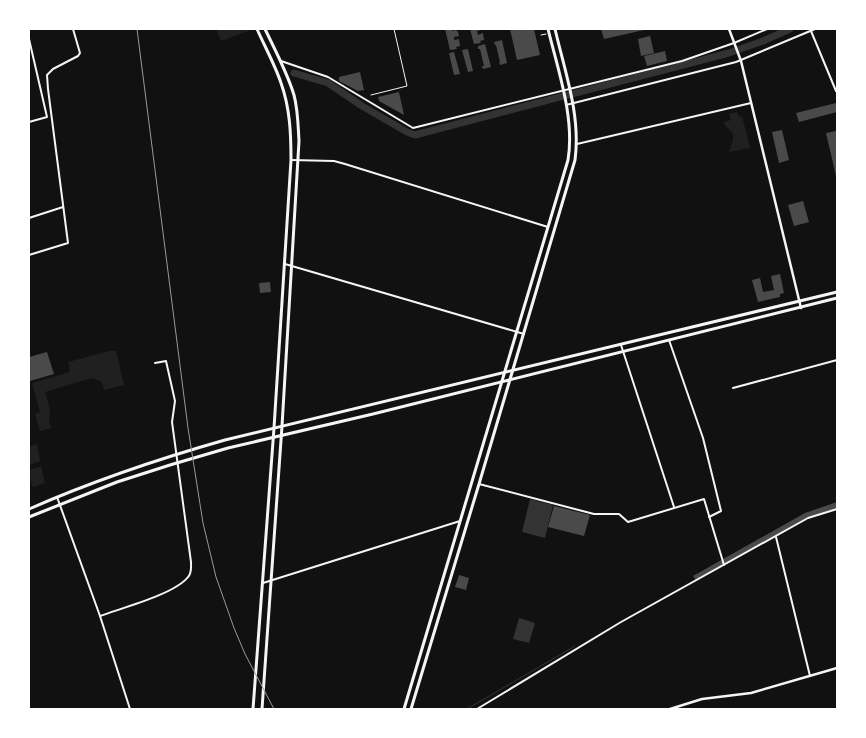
<svg xmlns="http://www.w3.org/2000/svg" width="866" height="738" viewBox="0 0 866 738" font-family="Figtree,sans-serif">
<style>
.green{fill:#202020}
.water{fill:#333}
.lines{fill:none;stroke-linecap:round;stroke-linejoin:round}
.stream{stroke:#333;stroke-width:1}
.river{stroke:#333;stroke-width:7}
.building{fill:#4a4a4a}
.path{stroke:#f5f5f5;stroke-width:1}
.service{stroke:#f5f5f5;stroke-width:1}
.minor{stroke:#f5f5f5;stroke-width:2}
.tertiary{stroke:#f5f5f5;stroke-width:2.5}
.primary{stroke:#f5f5f5;stroke-width:3}
.rail{stroke:#9a9a9a;stroke-width:1}
</style>
<rect width="100%" height="100%" fill="#111"/>
<g class="green">
<polygon points="216,29 250,29 251,30 221,41"/>
<path d="M 737,112 L 739,117 L 742,116 L 750,148 L 729,152 C 731,144 737,137 730,130 C 727,127 725,127 724,122 L 731,120 L 729,114 Z"/>
<polygon points="109,351 116,351 124,385 104,390 102,382 92,378 45,392 50,410 49,421 51,428 40,431 35,414 40,412 32,383 70,372 68,362"/>
<polygon points="37,444 40,461 29,465 29,447"/>
<polygon points="41,466 45,483 33,487 29,476 29,470"/>
</g>
<g class="water">
<polygon points="530,499 553,505 545,538 522,532"/>
<polygon points="519,618 535,623 529,643 513,639"/>
</g>
<g class="lines">
<polyline class="stream" points="467,709 575,646"/>
<polyline class="river" points="294,73 328,83 362,106 407,132 415,135 729,53 763,41 790,29"/>
</g>
<g class="building">
<polygon points="445,29 452,29 452,31 456,30 458,32 459,36 454,37 454,40 459,39 460,46 456,47 457,49 450,50"/>
<polygon points="470,29 485,29 477,31 478,35 483,33 484,40 480,41 481,43 474,44"/>
<polygon points="510,29 534,29 540,55 517,60"/>
<polygon points="601,29 644,29 644,30 604,39"/>
<polygon points="650,36 654,53 641,56 638,39"/>
<polygon points="502,40 507,63 500,65 499,62 500,62 496,45 495,45 494,42"/>
<polygon points="485,44 491,67 483,69 482,66 484,66 480,49 478,49 478,46"/>
<polygon points="468,49 473,71 468,72 462,50"/>
<polygon points="665,51 667,61 647,66 644,56"/>
<polygon points="454,52 460,74 454,75 449,53"/>
<polygon points="360,72 364,90 358,91 339,81 339,77"/>
<polygon points="399,92 404,115 379,101 378,97"/>
<polygon points="836,103 837,112 799,122 796,113"/>
<polygon points="782,130 789,160 779,163 772,132"/>
<polygon points="836,131 837,136 836,176 826,133"/>
<polygon points="803,201 809,222 794,226 788,205"/>
<polygon points="780,274 784,293 780,294 780,297 758,302 752,280 760,278 763,292 774,290 771,276"/>
<polygon points="270,282 271,292 260,293 259,283"/>
<polygon points="47,352 54,374 30,381 29,357"/>
<polygon points="837,502 837,508 813,516 696,580 693,576 805,513"/>
<polygon points="554,506 590,515 584,536 548,527"/>
<polygon points="459,575 469,578 466,590 455,587"/>
</g>
<g class="lines">
<polyline class="path" points="541,35 546,34"/>
<polyline class="service" points="371,95 407,86 394,29"/>
<g class="minor">
<polyline points="811,31 836,91 837,91"/>
<polyline points="29,39 47,117 29,122"/>
<polyline points="281,61 328,77 413,128 682,61 734,43 767,29"/>
<polyline points="566,105 736,62 815,29"/>
<polyline points="577,144 751,103"/>
<polyline points="291,160 334,161 345,164 548,227"/>
<polyline points="29,218 63,207"/>
<polyline points="29,255 68,243 48,89 47,75 53,69 78,56 80,53 73,29"/>
<polyline points="285,264 524,334"/>
<polyline points="669,340 703,438 721,511 709,517"/>
<polyline points="621,345 674,507"/>
<polyline points="733,388 837,360"/>
<polyline points="479,484 594,514 619,514 628,522 704,499 724,565"/>
<polyline points="57,497 100,616 130,709"/>
<polyline points="776,537 810,676"/>
<polyline points="263,583 460,521"/>
<path d="M 100,616 C 122,608 175,594 188,577 C 192,573 191,567 191,562 L 172,422 L 175,401 L 166,361 L 155,363"/>
<polyline points="477,709 621,622 808,518 837,509"/>
</g>
<g class="tertiary">
<polyline points="729,29 741,61 801,308"/>
<polyline points="670,709 702,699 751,693 837,668"/>
</g>
<g class="primary">
<path d="M 29,509 C 93,481 158,459 225,440 L 837,292"/>
<polyline points="29,517 117,482 170,465 228,448 373,414 837,298"/>
<path d="M 253,709 L 274,428 L 291,160 C 291,134 290,108 281,83 C 275,65 265,47 257,29"/>
<path d="M 262,709 L 282,426 L 299,141 C 298,125 298,110 294,95 C 287,72 275,50 265,29"/>
<path d="M 404,709 L 568,160 C 575,118 558,70 548,29"/>
<path d="M 411,709 L 479,484 L 575,160 C 581,116 565,72 555,29"/>
</g>
<polyline class="rail" points="137,29 188,428 203,523 216,577 234,628 245,654 274,709"/>
</g>
<rect width="866" height="738" fill="none" stroke="#ffffff" stroke-width="60"/>
</svg>
